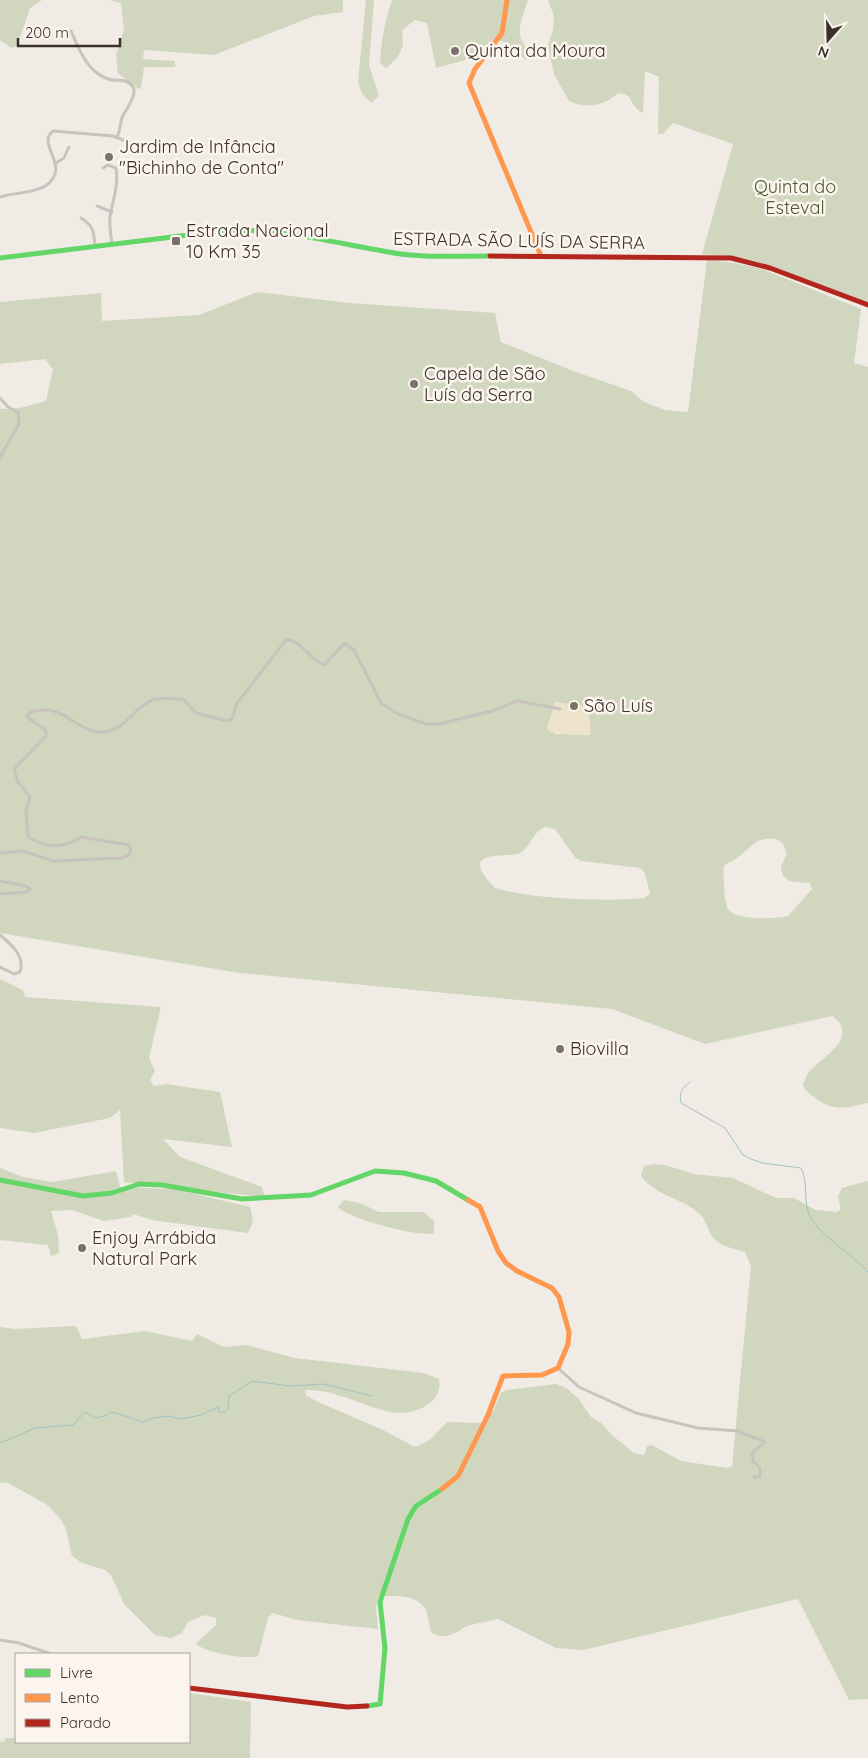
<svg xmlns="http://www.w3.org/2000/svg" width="868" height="1758" viewBox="0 0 868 1758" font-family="Quicksand,sans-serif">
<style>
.green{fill:#d1d6bf;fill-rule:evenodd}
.sand{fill:#efe3cc}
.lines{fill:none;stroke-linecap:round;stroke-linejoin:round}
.stream{stroke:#a1c2c1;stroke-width:1}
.street{stroke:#c9c3be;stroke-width:3}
.fast{stroke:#63d668;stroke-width:5}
.slow{stroke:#ff974d;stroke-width:5}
.jam{stroke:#b3261e;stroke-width:5}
.poi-dot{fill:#7a716c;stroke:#fbf5ee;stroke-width:2}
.labels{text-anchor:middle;stroke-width:5;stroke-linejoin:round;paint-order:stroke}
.poi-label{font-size:18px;fill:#3b302b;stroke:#fbf5ee;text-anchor:start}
.park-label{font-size:18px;fill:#4a5a2e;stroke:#fbf5ee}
.street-label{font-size:18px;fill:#3b302b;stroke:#fbf5ee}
</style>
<rect width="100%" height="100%" fill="#f0ebe5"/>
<g class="green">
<polygon points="0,0 42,0 30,8 17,46 11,48 0,40"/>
<polygon points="109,0 343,0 343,12 314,16 214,55 144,50 143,59 174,61 176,67 144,67 141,88 138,89 118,73 116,55 124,30 121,3"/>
<polygon points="366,0 374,0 369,65 379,96 371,103 362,94 358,82"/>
<path d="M 392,0 L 528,0 C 524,12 516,29 522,41 C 525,47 529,48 528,56 L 526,60 L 502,41 L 493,40 L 480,56 L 436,68 L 427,23 L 415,20 L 402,30 L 403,45 L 398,57 L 386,68 L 380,63 C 381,41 385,21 392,0 Z"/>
<path d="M 548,0 L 868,0 L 868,305 L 745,259 L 702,254 L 733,144 L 673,123 L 663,134 L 658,134 L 659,77 L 645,71 L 643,113 C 632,108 632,97 625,94 C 616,91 614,98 607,101 C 595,107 581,107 569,101 L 554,74 L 548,45 L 553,30 L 554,16 Z"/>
<path d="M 707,260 L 735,263 L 762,269 L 861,309 L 854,363 L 868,367 L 868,1103 C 845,1108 833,1112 814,1097 C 809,1093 805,1091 803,1085 C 805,1080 806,1075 810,1071 C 822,1057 861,1037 832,1016 L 705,1044 L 612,1009 L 240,973 L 0,933 L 0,409 L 20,408 L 46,401 L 53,369 L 45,359 L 0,364 L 0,302 L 101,293 L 102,321 L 199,315 L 257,292 L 349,303 L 495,313 L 501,342 L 573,371 L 631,391 L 644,402 L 665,410 L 688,412 ZM 572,704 L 588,713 L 590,734 L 556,734 L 547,728 L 552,715 ZM 545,827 L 555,829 L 575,857 L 581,861 L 641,868 L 645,873 L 650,894 L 644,898 C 606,902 531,899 495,888 C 453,845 511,860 522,852 C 531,845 533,832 545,827 ZM 776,839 L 783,844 L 787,854 L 781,866 C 782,885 796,881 810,883 L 812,889 L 788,916 C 775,919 737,921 728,909 C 724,902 723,875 724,866 C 728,862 733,861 737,858 C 753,847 753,837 776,839 Z"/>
<polygon points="0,979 23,990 25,997 161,1007 149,1058 155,1071 150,1080 154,1086 166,1084 220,1092 232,1147 163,1139 180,1157 262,1187 265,1197 124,1182 120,1110 110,1118 34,1133 0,1128"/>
<path d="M 653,1164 L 665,1165 L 694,1174 L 733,1178 L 776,1198 L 794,1198 L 816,1210 L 837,1212 L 841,1209 L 838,1196 L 842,1188 L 868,1181 L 868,1699 L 849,1700 L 798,1599 L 583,1650 L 556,1648 L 498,1619 C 487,1622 471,1623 462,1629 C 453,1635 443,1639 432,1633 C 428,1625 429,1617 426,1610 C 416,1593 394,1597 379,1596 L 376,1607 L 378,1629 L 297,1620 L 273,1613 L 268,1618 L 258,1656 C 248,1660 202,1653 196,1643 L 216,1625 L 216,1618 L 205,1615 L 195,1619 L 188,1622 L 182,1633 L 171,1638 L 155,1635 L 124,1604 L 111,1575 L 105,1570 L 82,1563 L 72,1556 L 66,1529 L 60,1518 L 46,1504 L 6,1482 L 0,1483 L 0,1327 L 14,1329 L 76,1326 L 82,1339 L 145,1331 L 192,1341 L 197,1334 L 224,1347 L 247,1345 L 295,1358 L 424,1373 L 439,1379 C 444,1405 411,1416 390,1412 C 362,1406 335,1389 305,1390 L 306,1395 L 316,1401 L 383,1430 L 413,1446 L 418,1446 L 431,1439 L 447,1422 L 482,1423 L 493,1411 L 501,1393 L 506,1390 L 556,1384 L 566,1388 L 578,1398 L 591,1417 L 600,1422 L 613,1436 L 634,1453 L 644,1455 L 647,1446 L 652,1445 L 681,1461 L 727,1468 L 732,1466 L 751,1266 L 745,1252 C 736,1249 724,1247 716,1241 C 708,1234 707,1221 700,1214 C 683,1198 655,1196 641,1176 L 644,1166 Z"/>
<polygon points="0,1168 23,1177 53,1182 116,1171 120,1187 174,1189 250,1207 253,1222 248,1233 152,1220 133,1214 131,1217 104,1221 72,1210 51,1211 58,1235 59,1253 51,1256 48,1245 0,1240"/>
<path d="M 344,1200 L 360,1203 L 379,1212 L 424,1212 L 434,1221 L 434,1233 C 420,1238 347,1218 338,1207 Z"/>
<polygon points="189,1693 251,1702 250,1758 0,1758 0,1742 5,1741 5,1738 16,1738 16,1742 189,1742"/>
</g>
<path class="sand" d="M 555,702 L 583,706 C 590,716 591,723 590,735 L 572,735 L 550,732 L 547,729 Z"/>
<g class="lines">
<g class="stream">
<path d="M 690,1082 C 682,1087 679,1094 681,1103 L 725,1128 L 743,1155 L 751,1159 L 762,1163 L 801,1168 C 809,1183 802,1202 811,1218 C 820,1235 854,1256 868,1272"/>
<path d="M 0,1443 L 35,1428 L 73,1425 L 85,1412 L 95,1418 L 105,1416 L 110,1412 C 123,1414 132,1419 143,1422 L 153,1418 L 169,1416 L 181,1419 L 201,1415 L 218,1407 L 219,1412 L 225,1412 L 228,1408 L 229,1396 L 252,1381 L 290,1386 L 323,1384 L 372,1396"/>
</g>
<g class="street">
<path d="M 71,31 C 79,49 87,72 108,79 C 116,82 127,77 133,87 C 138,95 125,110 122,118 C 120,125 120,131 117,137"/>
<polyline points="56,163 64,158 69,147"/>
<path d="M 103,168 L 108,165 L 116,168 C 119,184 113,200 110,216 C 109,225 111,235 112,244"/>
<path d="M 0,197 C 17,191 48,195 55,174 C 60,159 39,142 53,131 L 113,136 L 133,144"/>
<polyline points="97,206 112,212"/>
<path d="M 81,218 C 93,225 94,232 95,246"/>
<polyline points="0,398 8,407 18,412 19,424 0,457"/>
<path d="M 0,853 L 23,851 L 53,861 L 122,858 L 129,855 L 131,850 L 129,845 L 81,837 C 64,849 45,848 28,837 L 26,812 L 30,797 L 18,782 L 14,769 L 46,736 L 46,730 L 27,717 L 29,713 C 62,699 76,734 104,732 C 124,731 135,707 152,700 C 160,697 174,699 183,699 L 196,713 L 227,721 L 232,719 L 237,703 L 286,640 C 300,639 311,660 324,665 L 345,643 L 354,650 L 381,703 L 398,714 L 426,724 L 440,724 L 455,720 L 492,711 L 517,701 L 560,709"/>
<polyline points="0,881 26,886 30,889 27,892 0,894"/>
<path d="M 0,935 C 12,945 25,956 20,972 L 14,974 L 0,967"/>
<polyline points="558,1368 579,1387 636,1413 698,1428 738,1431 765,1442 752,1453 753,1461 760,1468 760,1477 754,1477"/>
<polyline points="0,1640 19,1643 51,1654"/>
</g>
<g class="fast">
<path d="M 0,258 L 230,230 C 286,229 339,244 394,253 C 425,258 458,256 490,256"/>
<polyline points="0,1180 83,1196 112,1193 139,1184 162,1185 242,1199 311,1195 375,1171 404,1173 436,1181 468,1200"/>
<polyline points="367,1706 380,1704 385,1648 380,1602 408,1519 416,1506 442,1489"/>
</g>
<g class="slow">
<polyline points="507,0 502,33 475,69 469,83 541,256"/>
<polyline points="442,1489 458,1476 488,1415 503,1376 542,1375 558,1368 568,1344 569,1332 559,1297 552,1288 517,1271 506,1263 498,1251 480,1207 468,1200"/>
</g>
<g class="jam">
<polyline points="490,256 731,258 770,268 868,305"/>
<polyline points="189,1688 347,1707 367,1706"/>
</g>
</g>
<g class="poi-dot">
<circle cx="455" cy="51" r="5"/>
<circle cx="109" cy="157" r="5"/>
<rect x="171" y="236" width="10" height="10" rx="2.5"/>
<circle cx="414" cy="384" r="5"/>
<circle cx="574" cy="706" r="5"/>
<circle cx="560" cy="1049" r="5"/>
<circle cx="82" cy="1248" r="5"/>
</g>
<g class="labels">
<g class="poi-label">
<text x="465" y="57">Quinta da Moura</text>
<text x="119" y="153">Jardim de Infância<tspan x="119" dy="21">"Bichinho de Conta"</tspan></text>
<text x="186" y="237">Estrada Nacional<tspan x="186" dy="21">10 Km 35</tspan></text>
<text x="424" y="380">Capela de São<tspan x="424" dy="21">Luís da Serra</tspan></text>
<text x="584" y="712">São Luís</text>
<text x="570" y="1055">Biovilla</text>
<text x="92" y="1244">Enjoy Arrábida<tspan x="92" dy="21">Natural Park</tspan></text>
</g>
<g class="park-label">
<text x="795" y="193">Quinta do<tspan x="795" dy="21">Esteval</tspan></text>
</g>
<g class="street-label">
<text transform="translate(519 241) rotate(1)" y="6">ESTRADA SÃO LUÍS DA SERRA</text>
</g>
</g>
<rect x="15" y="1653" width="175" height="90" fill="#fbf5ee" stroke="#aea6a0"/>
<rect x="25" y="1669" width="25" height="8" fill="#63d668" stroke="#aea6a0"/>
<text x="60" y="1678" font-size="15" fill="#3b302b">Livre</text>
<rect x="25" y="1694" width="25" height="8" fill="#ff974d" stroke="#aea6a0"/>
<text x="60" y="1703" font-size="15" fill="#3b302b">Lento</text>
<rect x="25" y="1719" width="25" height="8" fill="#b3261e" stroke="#aea6a0"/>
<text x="60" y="1728" font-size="15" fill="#3b302b">Parado</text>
<g transform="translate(828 40) rotate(200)" stroke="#fbf5ee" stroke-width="4" paint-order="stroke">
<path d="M0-4L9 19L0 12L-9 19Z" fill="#3b302b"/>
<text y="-8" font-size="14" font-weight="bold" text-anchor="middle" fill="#3b302b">N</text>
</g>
<path d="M18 38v8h102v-8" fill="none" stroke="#3b302b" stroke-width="2.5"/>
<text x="25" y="38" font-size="15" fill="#3b302b" stroke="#fbf5ee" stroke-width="4" paint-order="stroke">200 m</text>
</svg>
